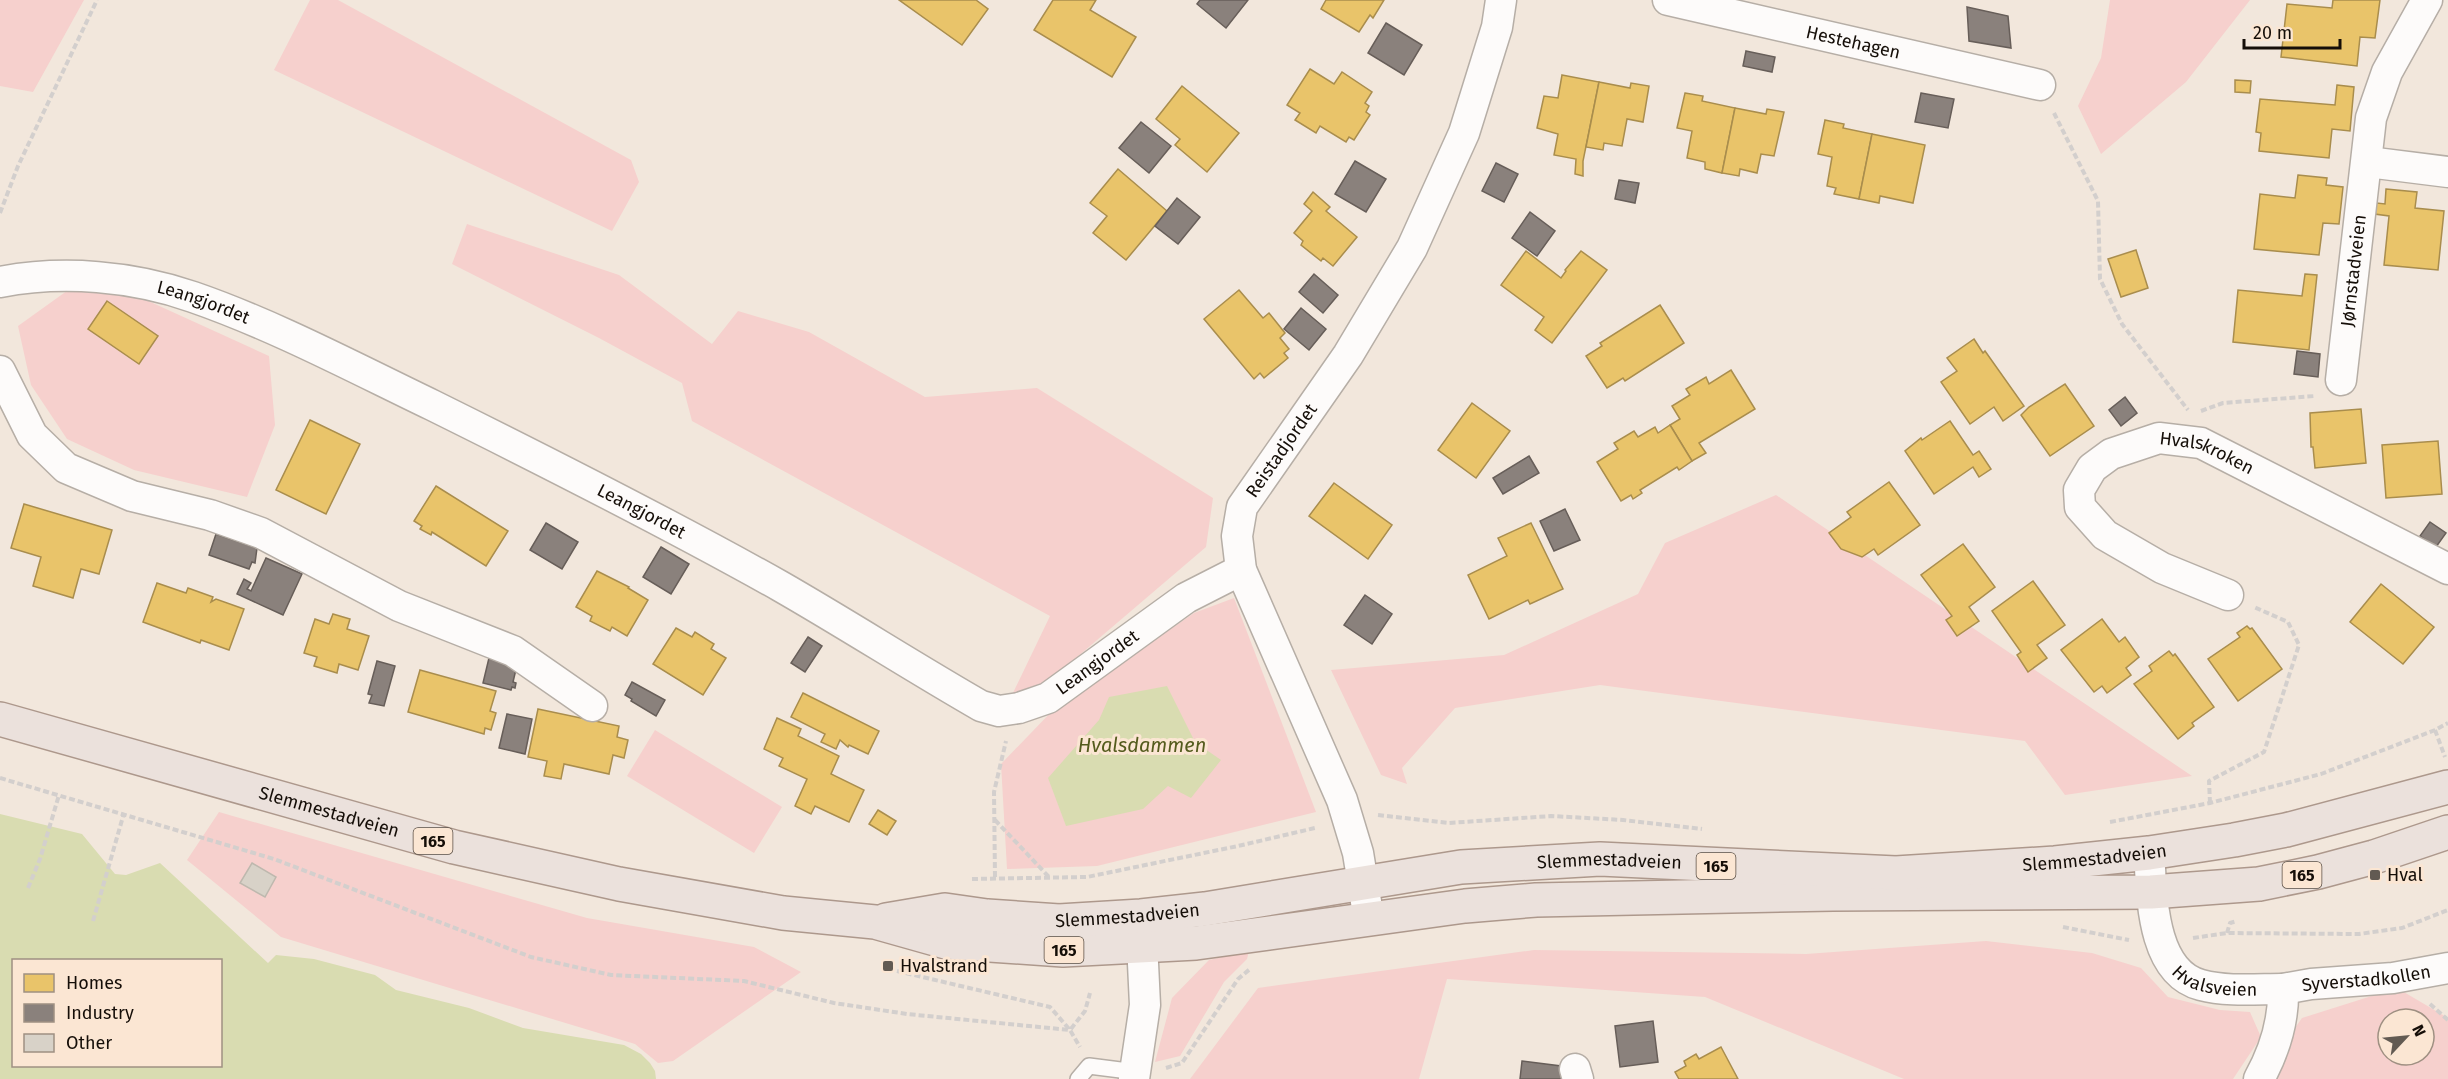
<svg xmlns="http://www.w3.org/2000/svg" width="2448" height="1079" viewBox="0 0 2448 1079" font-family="'Fira Sans',sans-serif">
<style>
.green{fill:#f6d0cd;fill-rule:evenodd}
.water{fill:#d9dcb1;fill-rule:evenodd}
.homes{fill:#e9c46a;stroke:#a98d4d;stroke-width:1.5}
.industry{fill:#8a817c;stroke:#675e59;stroke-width:1.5}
.building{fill:#d8d2c8;stroke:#beb8ae;stroke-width:1.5}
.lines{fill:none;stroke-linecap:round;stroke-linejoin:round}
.lane-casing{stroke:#b6aea6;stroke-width:18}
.street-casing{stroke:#b6aea6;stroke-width:33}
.primary-casing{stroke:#ad988c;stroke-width:36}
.path{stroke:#d3cfcd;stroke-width:4;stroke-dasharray:6 3;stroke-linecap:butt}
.lane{stroke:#fdfbfa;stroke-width:15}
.street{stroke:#fdfbfa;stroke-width:30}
.primary{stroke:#ebe1dc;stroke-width:33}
.poi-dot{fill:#625a52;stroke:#fbe6d3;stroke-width:2}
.labels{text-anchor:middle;stroke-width:6;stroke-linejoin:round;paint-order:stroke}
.shield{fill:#fbe6d3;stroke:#5a4f45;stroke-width:1.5}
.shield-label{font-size:16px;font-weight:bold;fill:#150e08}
.street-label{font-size:18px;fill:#150e08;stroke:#fbe6d3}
.poi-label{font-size:18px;fill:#150e08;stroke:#fbe6d3;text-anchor:start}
.water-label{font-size:20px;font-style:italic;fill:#545b1d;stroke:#fbe6d3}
</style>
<rect width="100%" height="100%" fill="#f2e7dc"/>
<g class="green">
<polygon points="0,0 84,0 33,92 0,86"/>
<polygon points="310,0 338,0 631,160 639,182 612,231 274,70"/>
<polygon points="2110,0 2250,0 2186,82 2101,154 2078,106 2101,58"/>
<polygon points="467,224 619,275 712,344 738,311 809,332 925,397 1037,388 1213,498 1206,547 1049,681 1012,695 1050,616 692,421 682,383 599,338 452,264"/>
<polygon points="71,288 133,294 269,356 275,425 247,497 134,470 67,439 31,385 18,326"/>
<polygon points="1776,495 2192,776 2065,795 2025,741 1600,685 1455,708 1402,768 1407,784 1381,775 1331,670 1504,655 1638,594 1665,543"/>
<polygon points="1234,598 1316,812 1097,866 1007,869 1001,764 1055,708 1194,613"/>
<polygon points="655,730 782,807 754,853 627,776"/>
<polygon points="219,812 587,918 754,947 801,972 673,1061 658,1063 635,1044 281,937 187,860"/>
<polygon points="1986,941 2092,953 2141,968 2168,997 2220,1010 2250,1012 2261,1037 2233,1079 1904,1079 1705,997 1447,979 1419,1079 1190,1079 1258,988 1534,950 1806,954"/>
<polygon points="1249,951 1247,959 1224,982 1180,1056 1155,1062 1172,998 1209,960"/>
<path d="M 2397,988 L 2448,1018 L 2448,1079 L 2259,1079 L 2302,1018 ZM 2388,1019 L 2424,1019 L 2424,1055 L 2388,1055 Z"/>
</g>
<g class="water">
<polygon points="1167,686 1195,742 1221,760 1191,798 1168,786 1143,809 1066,826 1048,778 1099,720 1109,697"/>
<path d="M 0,814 L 82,834 L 115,874 L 126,875 L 160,863 L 268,963 L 276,955 L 314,959 L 375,975 L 396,990 L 469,1008 L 523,1028 L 624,1045 L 641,1054 L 650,1063 L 655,1071 L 656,1079 L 0,1079 ZM 14,960 L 220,960 L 220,1066 L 14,1066 Z"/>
</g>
<g class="homes">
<polygon points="899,0 976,0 988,9 962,45"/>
<polygon points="1053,0 1096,0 1090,10 1136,37 1112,77 1034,30"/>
<polygon points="1326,0 1384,0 1373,18 1370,15 1359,32 1321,9"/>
<polygon points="2333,0 2380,0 2375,38 2360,37 2357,66 2281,57 2287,4 2332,8"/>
<polygon points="1310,69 1334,84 1342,72 1372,92 1365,103 1369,106 1366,112 1370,115 1354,140 1349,137 1346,142 1320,126 1316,133 1295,120 1300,113 1287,105"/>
<polygon points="1562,75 1599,82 1583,161 1583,176 1575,174 1576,159 1554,155 1558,134 1537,128 1544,96 1558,98"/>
<polygon points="2235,80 2251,81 2250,93 2235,92"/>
<polygon points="1599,82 1630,88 1631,83 1649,86 1643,122 1627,119 1622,146 1604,143 1603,150 1586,147"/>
<polygon points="2337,85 2354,87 2350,131 2332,129 2329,158 2259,151 2261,133 2256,132 2260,99 2335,105"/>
<polygon points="1182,86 1239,133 1207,172 1175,145 1180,139 1156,119"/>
<polygon points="1685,93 1703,96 1702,101 1735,108 1722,173 1705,169 1705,162 1687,158 1692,131 1677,128"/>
<polygon points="1735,108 1766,114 1767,109 1784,112 1774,156 1761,154 1757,173 1740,169 1739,176 1722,173"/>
<polygon points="1825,120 1844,124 1843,128 1872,134 1859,199 1834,194 1836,188 1827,186 1832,157 1818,154"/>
<polygon points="1872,134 1925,145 1913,203 1880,196 1879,203 1859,199"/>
<polygon points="1118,169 1167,211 1126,260 1093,233 1107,216 1090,203"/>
<polygon points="2298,175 2327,178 2326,185 2343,187 2339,224 2323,223 2319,255 2254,249 2260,194 2295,198"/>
<polygon points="2386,189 2417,192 2415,208 2444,211 2438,270 2384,265 2389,216 2367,213 2368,202 2385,204"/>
<polygon points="1313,192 1330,207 1326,211 1357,237 1333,266 1323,258 1321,261 1301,245 1303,241 1294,233 1312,211 1304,204"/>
<polygon points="2136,250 2148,288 2121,297 2108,259"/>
<polygon points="1526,251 1561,278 1566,271 1565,270 1581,251 1607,270 1552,343 1535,330 1544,317 1501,285"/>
<polygon points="2305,274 2317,275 2309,350 2233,342 2238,290 2302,296"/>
<polygon points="1239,290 1263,318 1269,313 1285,333 1280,338 1289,349 1284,353 1288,358 1264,378 1260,373 1254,379 1204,319"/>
<polygon points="107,301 158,336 139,364 88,329"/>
<polygon points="1660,305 1684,343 1625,381 1623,378 1607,388 1586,356 1602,346 1600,343"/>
<polygon points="1974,339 1983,353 1985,351 2024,406 2003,421 1994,407 1970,424 1941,382 1957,371 1947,358"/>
<polygon points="1731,370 1755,409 1699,443 1706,453 1692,461 1670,425 1680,419 1672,406 1690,395 1686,389 1706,377 1709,384"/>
<polygon points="2065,384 2094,426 2050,456 2021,415 2029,407"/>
<polygon points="1472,403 1510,431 1476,478 1438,450"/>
<polygon points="2361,409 2366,463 2315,468 2313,447 2311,447 2310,413"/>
<polygon points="310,420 360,444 326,514 276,490"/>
<polygon points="1950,421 1973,455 1979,451 1991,469 1979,477 1973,467 1934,494 1905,451 1921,438 1922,440"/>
<polygon points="1670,425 1692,461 1679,470 1677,467 1640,490 1642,493 1633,499 1631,495 1621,501 1597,462 1618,449 1614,443 1634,431 1638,437 1655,427 1658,433"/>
<polygon points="2438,441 2442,494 2386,498 2382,445"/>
<polygon points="1889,482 1920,525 1878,555 1874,549 1862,557 1841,549 1829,533 1851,517 1847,512"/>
<polygon points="1334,483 1392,525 1368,559 1309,516"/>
<polygon points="436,486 508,531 486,566 432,532 431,535 420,529 422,526 414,521"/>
<polygon points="24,504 112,530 99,574 81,569 73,598 33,586 41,557 11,548"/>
<polygon points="1531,523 1563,589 1530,604 1528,600 1489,619 1468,575 1507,556 1498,538"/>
<polygon points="1963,544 1995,587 1969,607 1979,621 1957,636 1946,620 1952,616 1921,575"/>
<polygon points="597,571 629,587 628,588 648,600 627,636 612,627 610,631 590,621 592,616 576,607"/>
<polygon points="2033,581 2065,625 2037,645 2047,658 2028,672 2017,655 2021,652 1992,611"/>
<polygon points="157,583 186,593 188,588 213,597 211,602 216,599 244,609 229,650 201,640 200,643 143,622"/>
<polygon points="2381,584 2434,627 2403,664 2350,622"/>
<polygon points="333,614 350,619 347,629 369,636 358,670 339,664 337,673 314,666 317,657 304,653 315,619 329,624"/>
<polygon points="2102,619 2119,642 2125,637 2139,657 2126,668 2131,675 2107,693 2102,686 2094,692 2061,650"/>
<polygon points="2247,626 2250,629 2252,628 2282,669 2238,701 2208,659 2240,637 2237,633"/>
<polygon points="676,628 692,637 695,632 714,644 711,649 726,658 703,695 653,664"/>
<polygon points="2169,651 2173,656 2175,654 2214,707 2192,723 2194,726 2178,739 2134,684 2152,671 2149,666"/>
<polygon points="420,670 496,691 490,711 496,713 491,730 485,728 484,734 408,712"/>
<polygon points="803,693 879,731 868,754 849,745 848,747 840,740 836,749 821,742 825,734 791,717"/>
<polygon points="538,709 619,726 617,737 628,740 624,758 613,755 609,774 564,764 561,779 544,776 547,761 528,757"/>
<polygon points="777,718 801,729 798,736 839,756 831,774 864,790 849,822 815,806 811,814 795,806 807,779 779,766 783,758 764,749"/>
<polygon points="878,810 896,821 887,835 869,824"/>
<polygon points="1721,1047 1738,1079 1679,1079 1675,1072 1686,1066 1684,1061 1696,1054 1699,1059"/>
</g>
<g class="industry">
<polygon points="1200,0 1248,0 1226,28 1197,4"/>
<polygon points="1967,7 2008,16 2011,48 1969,41"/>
<polygon points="1386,23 1422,45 1404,75 1368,53"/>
<polygon points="1746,51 1775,57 1772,72 1743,66"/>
<polygon points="1921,93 1954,99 1948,128 1915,122"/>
<polygon points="1141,122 1171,146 1149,173 1119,148"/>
<polygon points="1355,161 1386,179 1366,212 1335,194"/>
<polygon points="1496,163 1518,174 1504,202 1482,191"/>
<polygon points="1619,180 1639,183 1635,203 1615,199"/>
<polygon points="1177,198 1200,217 1178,244 1155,226"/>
<polygon points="1530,212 1555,231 1537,256 1512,238"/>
<polygon points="1314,274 1338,295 1323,313 1299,292"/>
<polygon points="1301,308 1326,329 1309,350 1284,329"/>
<polygon points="2297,351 2320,354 2318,377 2294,374"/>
<polygon points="2125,397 2137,413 2121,426 2109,410"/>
<polygon points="1529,456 1539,473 1503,494 1493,478"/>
<polygon points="1565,509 1580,540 1554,551 1540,521"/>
<polygon points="2430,522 2446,533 2436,547 2420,536"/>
<polygon points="546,523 578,542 562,569 530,550"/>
<polygon points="216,534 257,548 255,563 252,562 249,569 209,555"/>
<polygon points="661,547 689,564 671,594 643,577"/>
<polygon points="266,558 302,574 283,615 237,594 244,579 251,583 247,589 251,591"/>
<polygon points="1365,595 1392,614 1372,644 1344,625"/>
<polygon points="808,637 822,646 805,672 791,663"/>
<polygon points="489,658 517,665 513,682 516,683 515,688 512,687 511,690 483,683"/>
<polygon points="377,661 395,666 384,706 369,703 372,695 368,694"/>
<polygon points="632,682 665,700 656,716 631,701 632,699 625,695"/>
<polygon points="507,714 532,719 525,754 499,748"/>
<polygon points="1653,1021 1658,1062 1620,1067 1615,1026"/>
<polygon points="1522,1061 1569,1067 1568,1079 1520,1079"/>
</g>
<polygon class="building" points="252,863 276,877 265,897 240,883"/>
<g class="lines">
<defs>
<polyline id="lane" points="1078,1079 1089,1066 1136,1072"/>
<g id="street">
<path id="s1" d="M 1668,0 L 2040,85"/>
<polyline points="2368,162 2448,172"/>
<path id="s2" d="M 0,282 C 63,270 133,276 193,297 C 274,325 355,368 432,405 C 549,463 666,522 780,586 C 848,625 913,667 981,706 L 999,711 L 1019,708 L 1048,698 L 1186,598 L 1241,570"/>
<polyline points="0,371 32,435 66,468 132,496 210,515 261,533 399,606 513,651 592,706"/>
<path id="s3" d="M 2341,380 L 2371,118 L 2387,72 L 2427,0"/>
<path id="s4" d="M 2228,595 L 2162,568 L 2105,535 L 2080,507 L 2079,490 L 2092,468 L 2111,454 L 2159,438 L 2201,443 L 2448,569"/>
<path id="s5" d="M 2149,853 C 2152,894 2151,972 2201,985 C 2227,992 2257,989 2283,989 C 2284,1022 2275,1050 2259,1079"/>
<path id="s6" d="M 1369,920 L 1358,853 L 1342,800 L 1241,570 L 1237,536 L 1242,507 L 1348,355 L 1412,248 L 1464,133 L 1497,27 L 1501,0"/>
<path id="s7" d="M 2283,989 L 2311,984 L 2393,978 L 2448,968"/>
<polyline points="1575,1069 1578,1079"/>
<polyline points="1134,1079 1145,1005 1141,922"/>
</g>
<g id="primary">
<path id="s8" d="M 0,719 L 454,847 L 619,884 L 783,913 L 875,922 L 946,942 L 1063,950 L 1196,943 L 1465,906 L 1536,900 L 1833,894 L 2151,892 L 2259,884 L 2318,872 L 2374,857 L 2448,832"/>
<path id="s9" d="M 886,920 L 945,910 L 987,916 L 1059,921 L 1141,916 L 1205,909 L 1461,867 L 1600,859 L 1896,873 L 2055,863 L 2149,853 L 2234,840 L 2286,830 L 2448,787"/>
</g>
</defs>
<use href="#lane" class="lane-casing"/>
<use href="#street" class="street-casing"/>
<use href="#primary" class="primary-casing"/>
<g class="path">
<polyline points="2054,113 2098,201 2100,279 2122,324 2188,410"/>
<polyline points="0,213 18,166 97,0"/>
<polyline points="2201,411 2223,403 2315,396"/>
<polyline points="2435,730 2445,757"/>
<polyline points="0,778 274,859 531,957 611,975 744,981 834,1003 907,1014 1070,1030 1080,1047"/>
<polyline points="2210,803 2209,781 2264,752 2299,645 2288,622 2254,607"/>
<polyline points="1378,815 1449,823 1551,816 1623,820 1702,829"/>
<polyline points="995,820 1049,877"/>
<polyline points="2110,822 2210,803 2321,774 2435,730 2448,723"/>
<polyline points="995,877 994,792 1006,741"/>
<polyline points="972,879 1087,877 1238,846 1315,828"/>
<polyline points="28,888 40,859 59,795"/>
<polyline points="93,921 124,813"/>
<polyline points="2063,927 2129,940"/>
<polyline points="2227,933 2230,923 2237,921"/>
<polyline points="2193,938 2227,933 2359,934 2402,928 2448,910"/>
<polyline points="897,971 1050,1007 1070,1030 1085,1011 1090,993"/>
<polyline points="2430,1004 2448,1020"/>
<polyline points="1166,1068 1182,1063 1238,979 1250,969"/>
</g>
<use href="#lane" class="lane"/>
<use href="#street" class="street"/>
<use href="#primary" class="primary"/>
</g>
<g class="poi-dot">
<rect x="2369" y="869" width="12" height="12" rx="3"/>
<rect x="882" y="960" width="12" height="12" rx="3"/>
</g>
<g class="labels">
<g class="shield">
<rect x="413.5" y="828" width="39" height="26" rx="4.5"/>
<rect x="1696.5" y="853" width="39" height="26" rx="4.5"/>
<rect x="2282.5" y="862" width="39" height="26" rx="4.5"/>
<rect x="1044.5" y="937" width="39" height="26" rx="4.5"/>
</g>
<g class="shield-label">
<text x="433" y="847">165</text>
<text x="1716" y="872">165</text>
<text x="2302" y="881">165</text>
<text x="1064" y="956">165</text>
</g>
<g class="street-label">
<text dy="6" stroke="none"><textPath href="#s1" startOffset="190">Hestehagen</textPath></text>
<text dy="6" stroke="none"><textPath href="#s3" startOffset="110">Jørnstadveien</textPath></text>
<text dy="6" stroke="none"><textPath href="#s2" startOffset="207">Leangjordet</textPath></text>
<text dy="6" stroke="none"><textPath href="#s6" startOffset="507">Reistadjordet</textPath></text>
<text dy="6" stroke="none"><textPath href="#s4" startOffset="342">Hvalskroken</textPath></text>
<text dy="6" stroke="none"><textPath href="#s2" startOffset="693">Leangjordet</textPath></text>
<text dy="6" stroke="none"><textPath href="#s2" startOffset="1215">Leangjordet</textPath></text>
<text dy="6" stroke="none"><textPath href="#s8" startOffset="342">Slemmestadveien</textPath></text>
<text dy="6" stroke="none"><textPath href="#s9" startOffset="1215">Slemmestadveien</textPath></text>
<text dy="6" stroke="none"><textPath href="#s9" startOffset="729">Slemmestadveien</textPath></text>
<text dy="6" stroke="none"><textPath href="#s9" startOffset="243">Slemmestadveien</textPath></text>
<text dy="6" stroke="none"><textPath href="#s5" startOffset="164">Hvalsveien</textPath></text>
<text dy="6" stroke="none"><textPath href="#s7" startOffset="84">Syverstadkollen</textPath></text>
</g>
<g class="poi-label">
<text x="2387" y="881">Hval</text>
<text x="900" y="972">Hvalstrand</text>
</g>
<g class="water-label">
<text x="1142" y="752">Hvalsdammen</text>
</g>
</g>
<rect x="12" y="959" width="210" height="108" fill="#fbe6d3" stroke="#9f9082" stroke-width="1.5"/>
<rect x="24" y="974" width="30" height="18" fill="#e9c46a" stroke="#9f9082" stroke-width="1.5"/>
<text x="66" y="989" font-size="18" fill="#150e08">Homes</text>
<rect x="24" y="1004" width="30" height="18" fill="#8a817c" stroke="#9f9082" stroke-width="1.5"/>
<text x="66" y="1019" font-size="18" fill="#150e08">Industry</text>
<rect x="24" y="1034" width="30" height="18" fill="#d8d2c8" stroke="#9f9082" stroke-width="1.5"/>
<text x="66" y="1049" font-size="18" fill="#150e08">Other</text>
<g transform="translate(2406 1037) rotate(64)"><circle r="28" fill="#fbe6d3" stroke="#9f9082" stroke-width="1.5"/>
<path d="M0-4.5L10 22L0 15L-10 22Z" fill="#625a52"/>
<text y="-9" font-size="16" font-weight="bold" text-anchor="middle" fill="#150e08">N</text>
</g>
<path d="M2244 39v9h96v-9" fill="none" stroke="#150e08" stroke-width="3"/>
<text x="2253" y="39" font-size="18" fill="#150e08" stroke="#fbe6d3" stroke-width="4.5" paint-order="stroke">20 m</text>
</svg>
